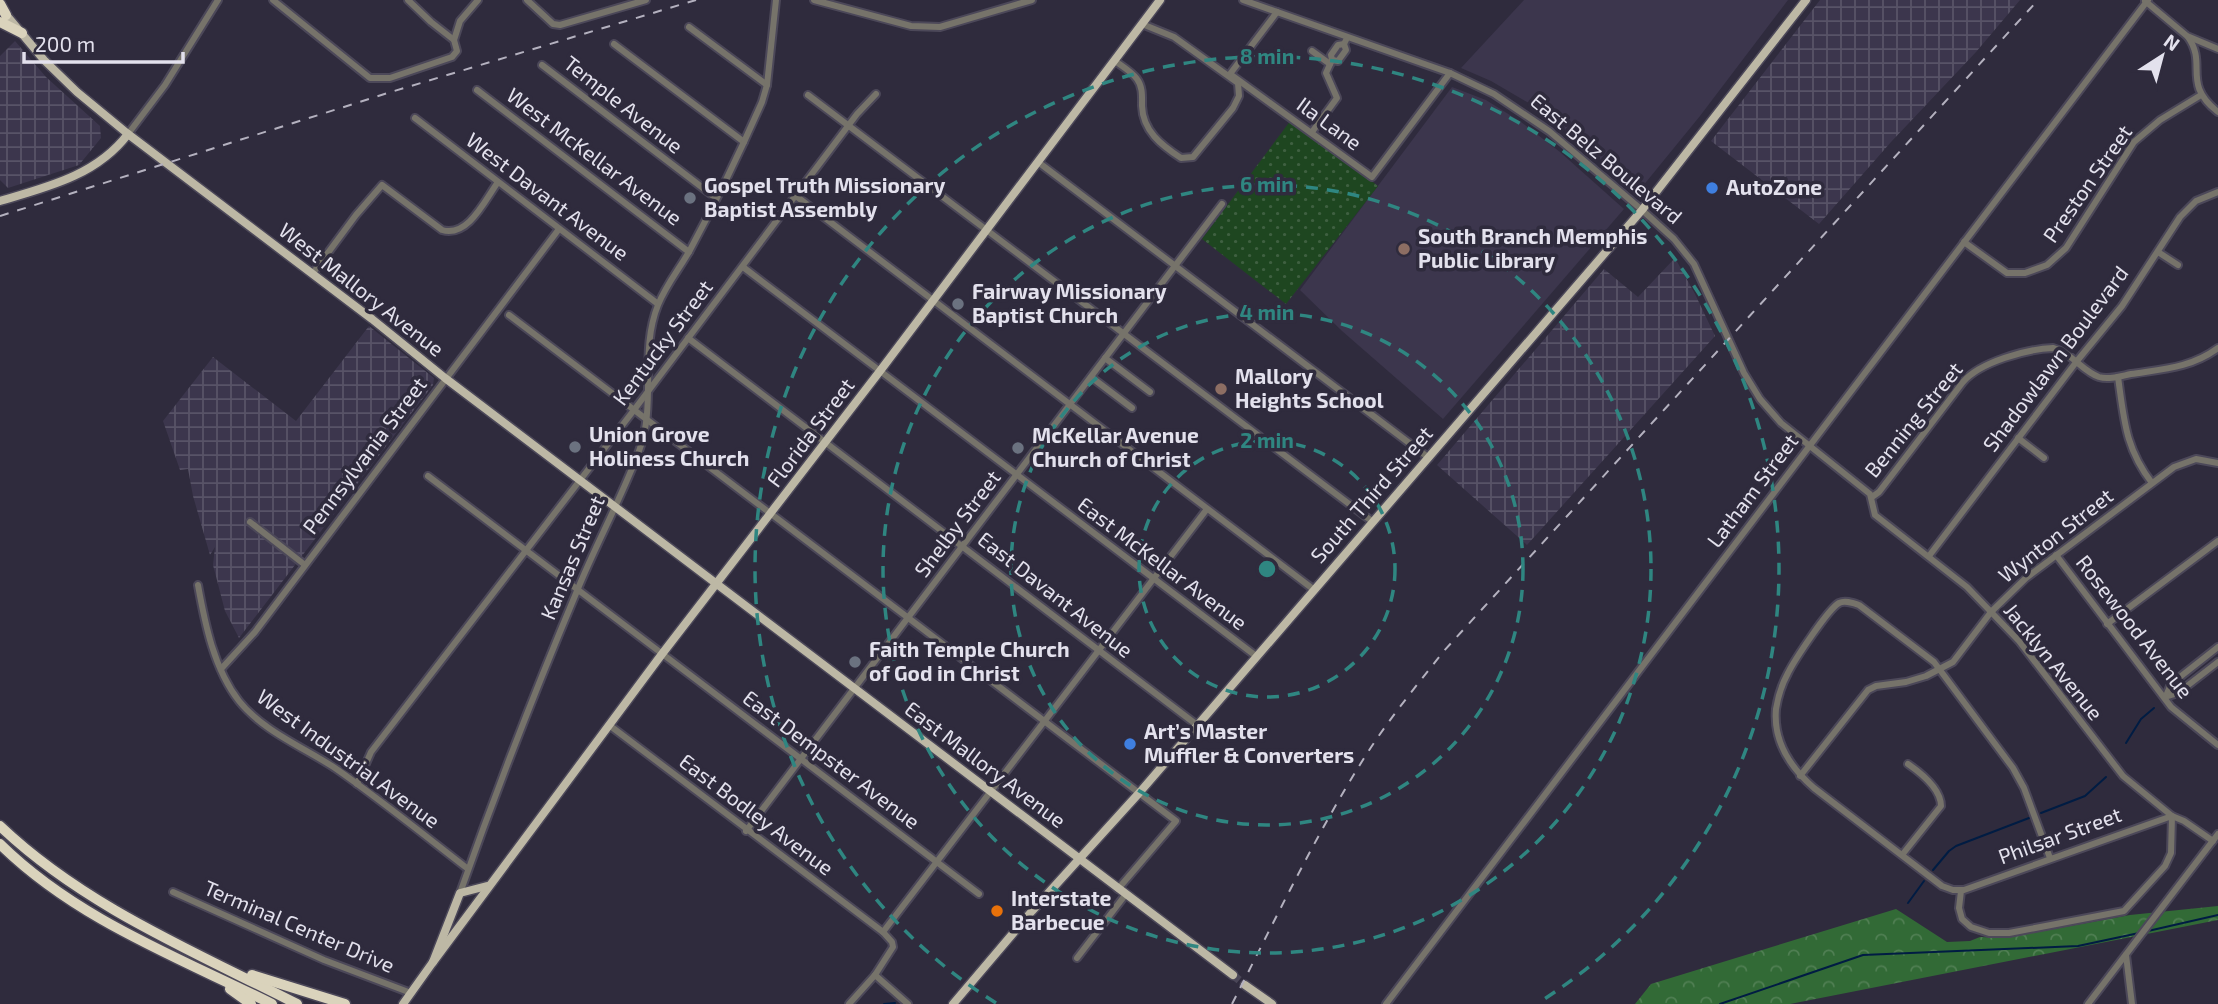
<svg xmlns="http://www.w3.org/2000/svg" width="2218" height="1004" viewBox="0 0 2218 1004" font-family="'Exo 2',sans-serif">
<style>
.built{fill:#3c364d}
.industrial{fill:url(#industrial-grid)}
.grass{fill:url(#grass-dots)}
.forest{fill:url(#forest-crowns)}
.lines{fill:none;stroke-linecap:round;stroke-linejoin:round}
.stream{stroke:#001c43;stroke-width:2}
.major-tunnel{stroke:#4a4657;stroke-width:8;stroke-dasharray:8 4;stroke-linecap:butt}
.minor-casing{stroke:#4c4859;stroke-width:10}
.major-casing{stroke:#4c4859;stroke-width:11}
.highway-casing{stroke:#4c4859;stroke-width:13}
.minor{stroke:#76736a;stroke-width:6}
.major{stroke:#bdb8a5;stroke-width:8}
.highway{stroke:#dad3bc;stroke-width:10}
.rail{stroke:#b4b1bf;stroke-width:2;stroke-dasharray:9 9;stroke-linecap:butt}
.ring{fill:none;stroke:#2f8681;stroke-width:3.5;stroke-dasharray:12 9}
.shop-dot{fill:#3f7fe0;stroke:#2f2b3d;stroke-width:2.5}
.worship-dot{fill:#6b7280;stroke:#2f2b3d;stroke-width:2.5}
.education-dot{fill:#8d6e63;stroke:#2f2b3d;stroke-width:2.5}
.food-dot{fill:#e8710a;stroke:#2f2b3d;stroke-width:2.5}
.labels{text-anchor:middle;stroke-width:7;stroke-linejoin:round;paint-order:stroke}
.street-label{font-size:21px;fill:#e3e1ed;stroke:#2f2b3d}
.poi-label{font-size:21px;font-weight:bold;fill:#e3e1ed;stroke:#2f2b3d;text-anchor:start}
.centre{fill:#2f8681;stroke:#2f2b3d;stroke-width:3.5}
.ring-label{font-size:21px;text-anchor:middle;font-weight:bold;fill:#2f8681;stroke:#2f2b3d;stroke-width:7;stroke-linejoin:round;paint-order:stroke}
</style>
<defs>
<pattern id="industrial-grid" width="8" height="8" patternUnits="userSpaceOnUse" patternTransform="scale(1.75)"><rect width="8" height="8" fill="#3c364d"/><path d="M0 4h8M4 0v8" fill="none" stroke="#585367"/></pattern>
<pattern id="grass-dots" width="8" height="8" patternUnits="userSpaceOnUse" patternTransform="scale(1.75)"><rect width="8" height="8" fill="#1e4620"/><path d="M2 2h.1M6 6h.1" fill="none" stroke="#3f6041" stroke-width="1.8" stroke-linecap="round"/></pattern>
<pattern id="forest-crowns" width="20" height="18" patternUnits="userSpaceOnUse" patternTransform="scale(1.75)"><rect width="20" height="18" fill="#326a36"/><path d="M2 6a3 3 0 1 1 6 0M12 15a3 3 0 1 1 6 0" fill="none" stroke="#507f53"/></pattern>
</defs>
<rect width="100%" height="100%" fill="#2f2b3d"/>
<g class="built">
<polygon points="1524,0 1788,0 1700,116 1638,192 1544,112 1491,81 1461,68"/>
<polygon points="1452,87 1486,100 1521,122 1560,152 1624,209 1443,419 1342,331 1300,290"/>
</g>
<g class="industrial">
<polygon points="1820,0 2020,0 1976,52 1891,142 1819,224 1711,141"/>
<polygon points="15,41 46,77 100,126 101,138 79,165 8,188 0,180 0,56"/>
<polygon points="1675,258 1695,294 1715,336 1527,545 1437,465 1604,269 1638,297"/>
<polygon points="369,326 434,378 433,385 239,638 225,611 213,565 215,547 210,555 193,496 188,469 180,470 163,421 213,357 296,421"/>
</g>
<polygon class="grass" points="1291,120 1378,186 1286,304 1202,239"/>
<polygon class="forest" points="2218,906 2218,920 1790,1004 1635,1004 1651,984 1896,909 1947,942 1970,941 1980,937 2004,938 2130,915"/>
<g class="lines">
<g class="stream">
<polyline points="2126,743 2141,719 2154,708"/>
<polyline points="2041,813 2085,796 2106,777"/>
<polyline points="1933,870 1949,851 1956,846 2029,818"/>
<polyline points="1908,903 1924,881"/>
<polyline points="2148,931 2218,915"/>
<polyline points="884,1004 895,1003"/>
<polyline points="1720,1004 1863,955 2078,946 2139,933"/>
</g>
<polyline class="major-tunnel" points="1233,975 1245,985"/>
<defs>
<g id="minor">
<polyline points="273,0 370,78 390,78 452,57 457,51 454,40 431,22 408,0"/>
<polyline points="527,0 553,24 560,25 646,0"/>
<polyline points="814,0 911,26 940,27 1032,0"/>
<polyline points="1243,0 1450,73 1494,94 1549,131 1642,210 1674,239 1694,264 1744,373 1760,399 1781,423 1870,494 1875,515 1967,587 2019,641 2123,776 2172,816 2184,821 2213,841"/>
<polyline points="2145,1 2187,36 2218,49"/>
<polyline points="1277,12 1230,74 1372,177 1450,73"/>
<polyline points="689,27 767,85"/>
<path d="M 2188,37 C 2208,65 2181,83 2218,112"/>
<polyline points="454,40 460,21 478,0"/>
<polyline points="614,44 744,142"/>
<polyline points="1312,51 1330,64"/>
<polyline points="1332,60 1338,61 1346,50 1344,44 1346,40"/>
<path d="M 1115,61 C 1122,66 1132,72 1137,79 C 1143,87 1142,97 1142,106 C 1143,131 1161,145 1181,158 L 1193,157 L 1233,108 L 1239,96 L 1238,83 L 1174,37 L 1142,24"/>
<polyline points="542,65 716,198"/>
<polyline points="477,90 689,252"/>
<polyline points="808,95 1373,522"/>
<polyline points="415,118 658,304"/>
<polyline points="1312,132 1337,98 1326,73 1332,60 1331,55 1338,45 1344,44"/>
<polyline points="128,134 165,85 218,0"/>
<polyline points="1038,162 1429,458"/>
<polyline points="796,196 1313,589"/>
<polyline points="1964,242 2007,273 2025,273 2047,265 2066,248 2134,142 2160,120 2201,95"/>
<polyline points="2158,252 2178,265"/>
<polyline points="743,267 1256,656"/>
<path d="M 313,273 L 356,215 L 382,185 L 442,230 C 468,238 485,200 498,182"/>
<polyline points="509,315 1176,821 1118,889"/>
<polyline points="688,338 1197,725"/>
<polyline points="1105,358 1150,392"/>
<polyline points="1091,377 1132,408"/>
<path d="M 2118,377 C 2124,419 2125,448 2152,483"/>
<polyline points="2018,438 2044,458"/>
<polyline points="428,476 979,894"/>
<path d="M 1872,497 L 1879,492 L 1963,382 C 1980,362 2027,349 2053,348 C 2072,353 2082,371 2099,377 C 2109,380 2121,376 2131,374 C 2163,369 2191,368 2218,348"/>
<polyline points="250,522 305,565"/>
<polyline points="2056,555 2171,707 2218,745"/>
<polyline points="1929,556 2077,361 2122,306 2180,217 2196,201 2218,192"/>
<path d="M 198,585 C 205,624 214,669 239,701 C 263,731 303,747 335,768 C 381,800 424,835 468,869"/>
<polyline points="2107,624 2218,541"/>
<polyline points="221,669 255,632 559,229"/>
<polyline points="2166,696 2171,684 2218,647"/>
<polyline points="2165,697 2178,693 2218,662"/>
<polyline points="609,725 883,932 892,942 893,947 875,975 849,1004"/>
<polyline points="1800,776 1868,690 1876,686 1906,682 1926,676 1953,662 1991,612 2026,578 2174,467 2196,459 2218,463"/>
<polyline points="357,784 371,752 634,410 857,114 876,94"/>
<polyline points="746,831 1222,204"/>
<path d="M 1902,855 L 1941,806 C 1941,789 1921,773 1908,764"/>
<path d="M 1961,891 L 1959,908 L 1962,919 L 1971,927 L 1989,933 L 2009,933 L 2124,911 L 2165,866 L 2171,853 L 2172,816 L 1964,890 L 1953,890 L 1942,886 L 1814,788 C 1791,768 1773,742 1776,709 C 1778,696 1782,684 1788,673 C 1794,661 1828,609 1839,603 C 1845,600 1853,603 1859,605 L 1934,662 L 2013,768 L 2024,788 L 2050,858"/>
<polyline points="173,892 324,960 411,993"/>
<path d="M 460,893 C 496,791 535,691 577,591 C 596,544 621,499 639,451 C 657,404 639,352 658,305 C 666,285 680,268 690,250 C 716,202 740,152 762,102 L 767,85 L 776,0"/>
<polyline points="883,932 1207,509"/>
<polyline points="2126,955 2132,1004"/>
<polyline points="1077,958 1126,894"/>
<polyline points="875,975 908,1004"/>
<polyline points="1386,1004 2148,0"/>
<polyline points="2088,1004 2218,834"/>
</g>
<g id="major">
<polyline points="3,11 44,60 77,92 128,134 372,319 445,378 1233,975"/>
<path d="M 0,201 C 48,187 97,175 128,134"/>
<polyline points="433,962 662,654 880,371 1160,0"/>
<polyline points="1245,985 1272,1004"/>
<polyline points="403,1004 433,962 460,893 487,886"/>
<polyline points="953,1004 1032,911 1140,792 1642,210 1806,0"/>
</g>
<g id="highway">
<polyline points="0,4 6,15"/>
<polyline points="0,22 22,33"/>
<path d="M 0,826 C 84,906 195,952 297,1004"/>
<path d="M 0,844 C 76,919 178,957 272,1004"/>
<polyline points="252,975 345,1004"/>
<polyline points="230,989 251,1004"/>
</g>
</defs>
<use href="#minor" class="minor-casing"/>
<use href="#major" class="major-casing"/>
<use href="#highway" class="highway-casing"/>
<use href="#minor" class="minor"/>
<use href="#major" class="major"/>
<use href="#highway" class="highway"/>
<g class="rail">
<polyline points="0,216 391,92 696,0"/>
<path d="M 1232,1004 C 1275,920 1316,834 1366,755 C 1389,719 1417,685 1443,652 L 2038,0"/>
</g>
</g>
<g class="ring">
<circle cx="1267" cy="569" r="128"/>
<circle cx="1267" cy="569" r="256"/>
<circle cx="1267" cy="569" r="384"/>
<path d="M996 1003A512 512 0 1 1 1538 1003"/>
</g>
<g class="shop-dot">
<circle cx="1712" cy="188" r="7"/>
<circle cx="1130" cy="744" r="7"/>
</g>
<g class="worship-dot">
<circle cx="690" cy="198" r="7"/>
<circle cx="958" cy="304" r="7"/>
<circle cx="575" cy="447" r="7"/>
<circle cx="1018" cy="448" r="7"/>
<circle cx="855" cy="662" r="7"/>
</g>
<g class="education-dot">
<circle cx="1404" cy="249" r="7"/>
<circle cx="1221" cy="389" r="7"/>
</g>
<circle class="food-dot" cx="997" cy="911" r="7"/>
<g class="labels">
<g class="street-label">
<text transform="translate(623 105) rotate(38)" y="7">Temple Avenue</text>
<text transform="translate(1329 124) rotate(36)" y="7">Ila Lane</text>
<text transform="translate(594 157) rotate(37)" y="7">West McKellar Avenue</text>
<text transform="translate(1606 159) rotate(40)" y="7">East Belz Boulevard</text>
<text transform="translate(2088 184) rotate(-55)" y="7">Preston Street</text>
<text transform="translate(547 197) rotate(37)" y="7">West Davant Avenue</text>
<text transform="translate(361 290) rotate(38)" y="7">West Mallory Avenue</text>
<text transform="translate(663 343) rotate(-53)" y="7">Kentucky Street</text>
<text transform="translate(2056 359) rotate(-53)" y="7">Shadowlawn Boulevard</text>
<text transform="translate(1914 420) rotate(-51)" y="7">Benning Street</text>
<text transform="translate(811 433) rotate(-53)" y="7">Florida Street</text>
<text transform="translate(365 456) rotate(-53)" y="7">Pennsylvania Street</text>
<text transform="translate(1753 491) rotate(-53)" y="7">Latham Street</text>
<text transform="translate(1372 495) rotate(-49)" y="7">South Third Street</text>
<text transform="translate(958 524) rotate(-53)" y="7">Shelby Street</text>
<text transform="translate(2056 536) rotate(-38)" y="7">Wynton Street</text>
<text transform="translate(573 558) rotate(-67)" y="7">Kansas Street</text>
<text transform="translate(1162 564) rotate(37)" y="7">East McKellar Avenue</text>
<text transform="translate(1055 595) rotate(38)" y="7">East Davant Avenue</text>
<text transform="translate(2134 627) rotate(52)" y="7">Rosewood Avenue</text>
<text transform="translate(2053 662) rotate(51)" y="7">Jacklyn Avenue</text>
<text transform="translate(348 759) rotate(36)" y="7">West Industrial Avenue</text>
<text transform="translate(831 760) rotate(37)" y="7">East Dempster Avenue</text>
<text transform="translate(985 765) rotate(37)" y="7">East Mallory Avenue</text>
<text transform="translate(756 815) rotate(37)" y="7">East Bodley Avenue</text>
<text transform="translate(2060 836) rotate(-20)" y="7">Philsar Street</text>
<text transform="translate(299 927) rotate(23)" y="7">Terminal Center Drive</text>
</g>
<g class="poi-label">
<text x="704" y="193">Gospel Truth Missionary<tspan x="704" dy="24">Baptist Assembly</tspan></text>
<text x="1726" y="195">AutoZone</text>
<text x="1418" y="244">South Branch Memphis<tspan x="1418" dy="24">Public Library</tspan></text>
<text x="972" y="299">Fairway Missionary<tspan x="972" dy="24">Baptist Church</tspan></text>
<text x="1235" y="384">Mallory<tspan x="1235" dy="24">Heights School</tspan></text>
<text x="589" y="442">Union Grove<tspan x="589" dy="24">Holiness Church</tspan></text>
<text x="1032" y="443">McKellar Avenue<tspan x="1032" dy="24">Church of Christ</tspan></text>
<text x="869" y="657">Faith Temple Church<tspan x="869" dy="24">of God in Christ</tspan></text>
<text x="1144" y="739">Art’s Master<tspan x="1144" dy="24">Muffler &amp; Converters</tspan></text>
<text x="1011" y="906">Interstate<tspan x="1011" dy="24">Barbecue</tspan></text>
</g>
</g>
<circle cx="1267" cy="569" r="10" class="centre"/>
<g class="ring-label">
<text x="1267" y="64">8 min</text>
<text x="1267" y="192">6 min</text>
<text x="1267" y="320">4 min</text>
<text x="1267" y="448">2 min</text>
</g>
<g transform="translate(2162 56) rotate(36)" stroke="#2f2b3d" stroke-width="5" paint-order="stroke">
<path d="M0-5L12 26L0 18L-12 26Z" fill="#e3e1ed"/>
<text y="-10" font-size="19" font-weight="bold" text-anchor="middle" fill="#e3e1ed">N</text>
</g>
<path d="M24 52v10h159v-10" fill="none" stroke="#e3e1ed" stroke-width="3.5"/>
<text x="35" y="52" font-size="21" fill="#e3e1ed" stroke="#2f2b3d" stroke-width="5" paint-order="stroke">200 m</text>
</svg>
